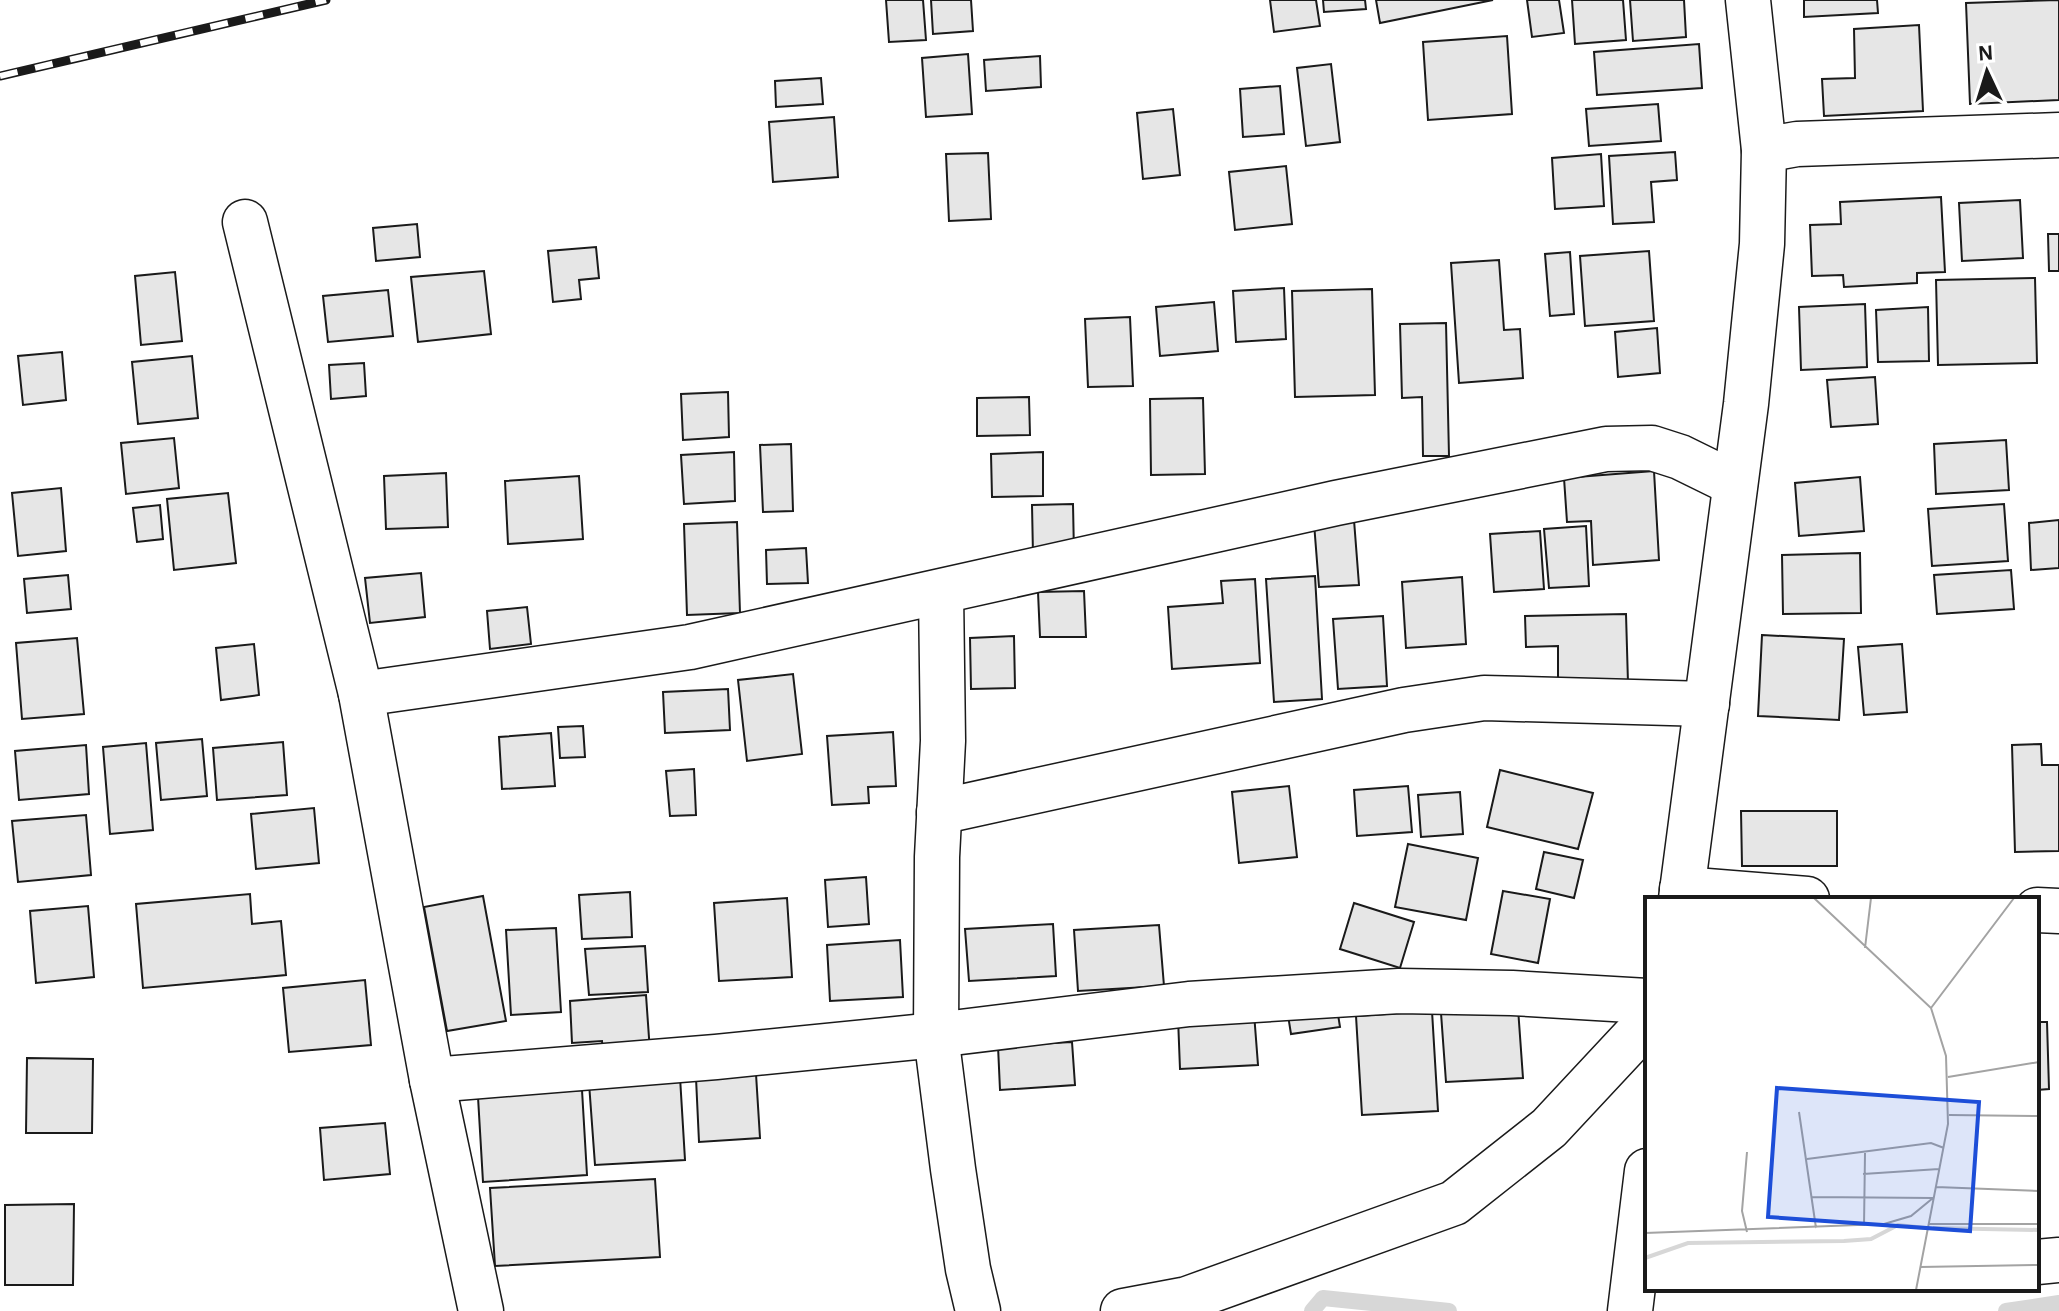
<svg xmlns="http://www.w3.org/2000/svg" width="2059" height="1311" viewBox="0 0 2059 1311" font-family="'Alegreya Sans',sans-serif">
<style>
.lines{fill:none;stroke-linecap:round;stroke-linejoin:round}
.stream{stroke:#d7d7d7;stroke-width:16}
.building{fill:#e6e6e6;stroke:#1a1a1a;stroke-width:2}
.minor-casing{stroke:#1a1a1a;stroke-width:47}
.minor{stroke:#fff;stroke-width:44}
.rail-casing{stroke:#1a1a1a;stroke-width:9}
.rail{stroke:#fff;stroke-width:6;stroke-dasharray:18;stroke-linecap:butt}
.inset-river{fill:none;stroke:#d7d7d7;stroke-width:4}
.inset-road{fill:none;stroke:#a3a3a3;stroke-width:2}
.view{fill:#1d4ed8;fill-opacity:0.15;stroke:#1d4ed8;stroke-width:4}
.inset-edge{fill:none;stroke:#1a1a1a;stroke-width:4}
</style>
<rect width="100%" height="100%" fill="#fff"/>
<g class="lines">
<g class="stream">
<polyline points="1312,1311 1323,1298 1449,1311"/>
<polyline points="2006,1311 2059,1303"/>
</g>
</g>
<g class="building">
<polygon points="886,0 923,0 926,40 889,42"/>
<polygon points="931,0 971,0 973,31 933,34"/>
<polygon points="1270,0 1316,0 1320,26 1274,32"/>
<polygon points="1323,0 1365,0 1366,9 1324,12"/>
<polygon points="1376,0 1493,0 1380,23"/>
<polygon points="1527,0 1559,0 1564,33 1532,37"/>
<polygon points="1572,0 1623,0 1626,40 1575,44"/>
<polygon points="1630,0 1684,0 1686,37 1633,41"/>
<polygon points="1804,0 1877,0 1878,13 1804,17"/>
<polygon points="2059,0 2059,100 1970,104 1966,3"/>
<polygon points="1919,25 1923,111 1824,116 1822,79 1855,78 1854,29"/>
<polygon points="1507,36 1512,114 1428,120 1423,42"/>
<polygon points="1699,44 1702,88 1597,95 1594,52"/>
<polygon points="968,54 972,114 926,117 922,58"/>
<polygon points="1040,56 1041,87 986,91 984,60"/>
<polygon points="1331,64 1340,142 1306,146 1297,68"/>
<polygon points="821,78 823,104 776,107 775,81"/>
<polygon points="1280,86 1284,134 1243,137 1240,89"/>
<polygon points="1658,104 1661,141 1589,146 1586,109"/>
<polygon points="1173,109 1180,175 1143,179 1137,113"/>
<polygon points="834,117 838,177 773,182 769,122"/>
<polygon points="1675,152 1677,180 1651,182 1654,222 1613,224 1609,156"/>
<polygon points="988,153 991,219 949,221 946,154"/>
<polygon points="1601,154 1604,206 1555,209 1552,158"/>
<polygon points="1286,166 1292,224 1235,230 1229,172"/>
<polygon points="1941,197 1945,272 1917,273 1917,283 1844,287 1843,275 1812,276 1810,225 1841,224 1840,202"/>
<polygon points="2020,200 2023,258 1962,261 1959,203"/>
<polygon points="417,224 420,257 376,261 373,228"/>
<polygon points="2048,234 2059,234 2059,271 2049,271"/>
<polygon points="596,247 599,278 579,280 581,299 553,302 548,251"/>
<polygon points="1649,251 1654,321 1585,326 1580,256"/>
<polygon points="1570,252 1574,314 1550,316 1545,254"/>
<polygon points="1499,260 1504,330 1520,329 1523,378 1459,383 1451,263"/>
<polygon points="484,271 491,334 418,342 411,277"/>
<polygon points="175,272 182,341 141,345 135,276"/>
<polygon points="2035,278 2037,363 1938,365 1936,280"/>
<polygon points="1284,288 1286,339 1236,342 1233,291"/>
<polygon points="1372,289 1375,395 1295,397 1292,291"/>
<polygon points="388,290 393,336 328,342 323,296"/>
<polygon points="1214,302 1218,351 1160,356 1156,307"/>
<polygon points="1865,304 1867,367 1801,370 1799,307"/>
<polygon points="1928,307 1929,361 1878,362 1876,310"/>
<polygon points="1130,317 1133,386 1088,387 1085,319"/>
<polygon points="1446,323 1449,456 1423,456 1422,397 1402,398 1400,324"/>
<polygon points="1657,328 1660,373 1618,377 1615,332"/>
<polygon points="62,352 66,400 23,405 18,356"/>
<polygon points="192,356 198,418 138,424 132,362"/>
<polygon points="364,363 366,396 331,399 329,365"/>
<polygon points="1875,377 1878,424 1831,427 1827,380"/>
<polygon points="728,392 729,437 683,440 681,394"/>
<polygon points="1029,397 1030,435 977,436 977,398"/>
<polygon points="1203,398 1205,474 1151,475 1150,399"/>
<polygon points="174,438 179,488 126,494 121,443"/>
<polygon points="2006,440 2009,490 1936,494 1934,444"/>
<polygon points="791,444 793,511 763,512 760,445"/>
<polygon points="734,452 735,501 684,504 681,455"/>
<polygon points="1043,452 1043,496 992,497 991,454"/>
<polygon points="1654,471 1659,560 1593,565 1591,521 1567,522 1564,478"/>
<polygon points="446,473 448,527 386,529 384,476"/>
<polygon points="579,476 583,539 508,544 505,481"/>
<polygon points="1860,477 1864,531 1799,536 1795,483"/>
<polygon points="61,488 66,551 18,556 12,493"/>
<polygon points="228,493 236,563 174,570 167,499"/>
<polygon points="1073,504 1074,554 1033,555 1032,505"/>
<polygon points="2004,504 2008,561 1932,566 1928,509"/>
<polygon points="160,505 163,539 137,542 133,508"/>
<polygon points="1354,520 1359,585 1319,587 1314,523"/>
<polygon points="2059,520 2059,568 2031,570 2029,523"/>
<polygon points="737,522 740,613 687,615 684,524"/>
<polygon points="1586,526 1589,586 1549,588 1544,529"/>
<polygon points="1540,531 1544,589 1494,592 1490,534"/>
<polygon points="806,548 808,583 767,584 766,550"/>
<polygon points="1860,553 1861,613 1783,614 1782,555"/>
<polygon points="2011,570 2014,609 1937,614 1934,575"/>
<polygon points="421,573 425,617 370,623 365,578"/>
<polygon points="68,575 71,609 27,613 24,579"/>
<polygon points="1315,576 1322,699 1274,702 1266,579"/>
<polygon points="1462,577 1466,644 1406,648 1402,582"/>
<polygon points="1255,579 1260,663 1172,669 1168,607 1223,603 1221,581"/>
<polygon points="1084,591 1086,637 1040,637 1038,592"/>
<polygon points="527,607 531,644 490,649 487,611"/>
<polygon points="1626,614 1628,683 1558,684 1558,646 1526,647 1525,616"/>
<polygon points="1383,616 1387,686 1338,689 1333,619"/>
<polygon points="1762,635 1844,639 1839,720 1758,716"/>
<polygon points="1014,636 1015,688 971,689 970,638"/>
<polygon points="77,638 84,714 22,719 16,643"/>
<polygon points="254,644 259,695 221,700 216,648"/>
<polygon points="1902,644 1907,712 1864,715 1858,647"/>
<polygon points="793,674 802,754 747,761 738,680"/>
<polygon points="728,689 730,730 665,733 663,692"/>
<polygon points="583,726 585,757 560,758 558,727"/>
<polygon points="893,732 896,786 868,787 869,803 832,805 827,736"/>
<polygon points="551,733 555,786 502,789 499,737"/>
<polygon points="202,739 207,796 161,800 156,743"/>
<polygon points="283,742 287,795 217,800 213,748"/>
<polygon points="146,743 153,830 110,834 103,747"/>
<polygon points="2041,744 2042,765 2059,765 2059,851 2015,852 2012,745"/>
<polygon points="86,745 89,794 19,800 15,751"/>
<polygon points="694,769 696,815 670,816 666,771"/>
<polygon points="1500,770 1593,793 1578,849 1487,827"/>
<polygon points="1289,786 1297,857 1239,863 1232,792"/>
<polygon points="1408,786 1412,832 1357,836 1354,790"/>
<polygon points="1460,792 1463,834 1421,837 1418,795"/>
<polygon points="314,808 319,863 256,869 251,814"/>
<polygon points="1741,811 1837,811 1837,866 1742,866"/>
<polygon points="86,815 91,875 18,882 12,821"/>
<polygon points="1408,844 1478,858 1466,920 1395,907"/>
<polygon points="1544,852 1583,860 1574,898 1536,889"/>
<polygon points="866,877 869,924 828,927 825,880"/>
<polygon points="1503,891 1550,899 1538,963 1491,954"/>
<polygon points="630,892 632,937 582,939 579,895"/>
<polygon points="250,894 252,924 281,921 286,975 143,988 136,904"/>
<polygon points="483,896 506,1021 447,1031 424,907"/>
<polygon points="787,898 792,977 719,981 714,903"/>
<polygon points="1354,903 1414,922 1400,968 1340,949"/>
<polygon points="88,906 94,977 36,983 30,911"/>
<polygon points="1053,924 1056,976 969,981 965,929"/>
<polygon points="1159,925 1164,986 1078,991 1074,930"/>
<polygon points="556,928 561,1012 511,1015 506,930"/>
<polygon points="900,940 903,997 830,1001 827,945"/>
<polygon points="645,946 648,992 589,995 585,949"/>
<polygon points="365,980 371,1045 289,1052 283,988"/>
<polygon points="646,995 650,1052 603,1054 602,1041 572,1043 570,1001"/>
<polygon points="1336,1002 1340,1027 1291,1034 1287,1009"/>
<polygon points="1518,1008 1523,1078 1446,1082 1441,1013"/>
<polygon points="1432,1011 1438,1111 1362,1115 1356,1016"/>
<polygon points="1254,1013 1258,1065 1180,1069 1178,1018"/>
<polygon points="2037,1022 2047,1022 2049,1089 2037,1090"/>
<polygon points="1072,1042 1075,1085 1000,1090 998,1046"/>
<polygon points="27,1058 93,1059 92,1133 26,1133"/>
<polygon points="756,1074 760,1138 699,1142 696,1078"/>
<polygon points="680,1077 685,1160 595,1165 589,1083"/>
<polygon points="582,1090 587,1175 483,1182 478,1097"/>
<polygon points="385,1123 390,1174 324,1180 320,1128"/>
<polygon points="655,1179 660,1257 495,1266 490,1188"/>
<polygon points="74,1204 73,1285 5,1285 5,1205"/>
</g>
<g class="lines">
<defs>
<g id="minor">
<polyline points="1764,150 1797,144 2059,135"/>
<polyline points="245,222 361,694 432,1080 481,1311"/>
<polyline points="941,592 943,741 937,857 936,1035 953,1169 968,1269 978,1311"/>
<polyline points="361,694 690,647 1336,503 1606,449 1652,448 1680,457 1735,484"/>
<polyline points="939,812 1404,710 1484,698 1707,704"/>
<polyline points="1682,889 1807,899"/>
<polyline points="1681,899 1746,404 1762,244 1764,150 1748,0"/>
<polyline points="2037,910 2059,911"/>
<polyline points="432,1080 716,1057 936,1035 1189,1004 1399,991 1512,993 1647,1001"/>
<polyline points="2037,1262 2059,1260"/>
<polyline points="1123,1311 1187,1299 1454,1203 1549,1128 1647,1023"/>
<polyline points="1630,1311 1647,1171"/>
</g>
</defs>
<use href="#minor" class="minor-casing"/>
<use href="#minor" class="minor"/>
<defs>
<polyline id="rail" points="0,76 326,0"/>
</defs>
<use href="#rail" class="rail-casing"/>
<use href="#rail" class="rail"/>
</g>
<g transform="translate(1645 897)">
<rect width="394" height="394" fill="#fff"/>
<path class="inset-river" d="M 288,331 L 394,333M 0,361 L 43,346 L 199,344 L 226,342 L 253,328 L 281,331"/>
<path class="inset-road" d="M 169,1 L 286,111 L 301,159 L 303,227 L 271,393M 220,51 L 226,1M 286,111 L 369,1M 303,180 L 394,165M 154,215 L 171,331M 304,218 L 394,219M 102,255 L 97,314 L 102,335M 162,262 L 286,246 L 299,251M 218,277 L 294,272M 291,290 L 394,294M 167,300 L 288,301M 283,327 L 394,327M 219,329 L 220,256M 0,336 L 239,327 L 266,319 L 288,301M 275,370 L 394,368"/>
<path class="view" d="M 132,191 L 334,205 L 325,334 L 123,320 Z"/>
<rect width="394" height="394" class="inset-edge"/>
</g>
<g transform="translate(1987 72) rotate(356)" stroke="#ffffff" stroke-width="6" paint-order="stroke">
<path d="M0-6L14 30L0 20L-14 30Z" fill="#1a1a1a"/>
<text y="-12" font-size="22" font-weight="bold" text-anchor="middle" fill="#1a1a1a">N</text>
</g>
</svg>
